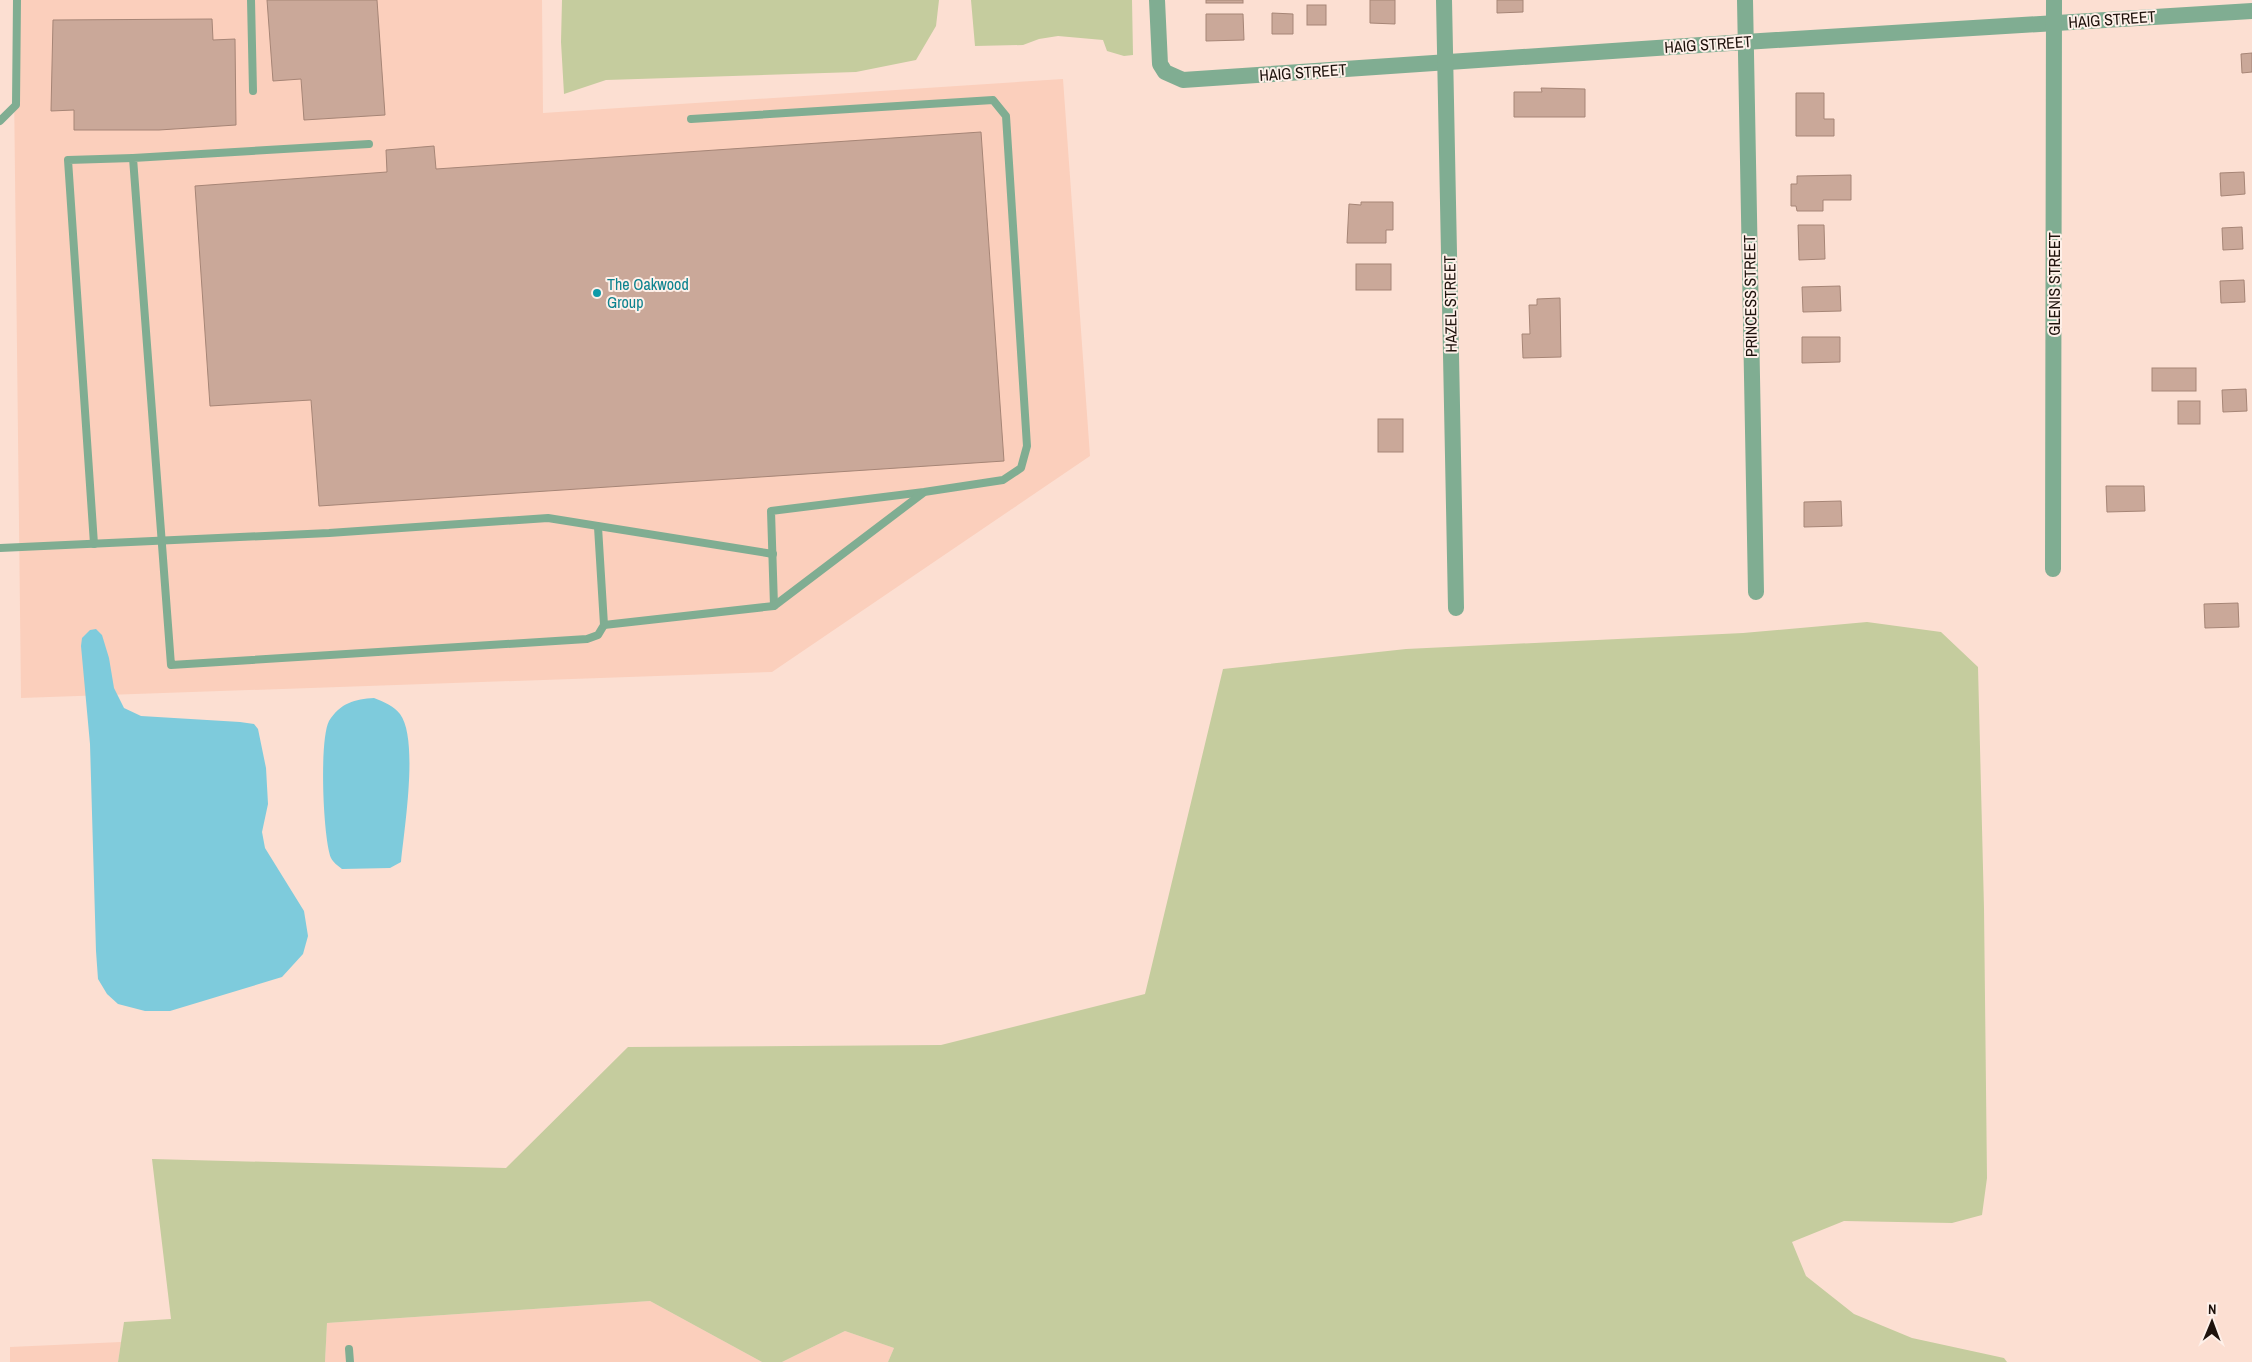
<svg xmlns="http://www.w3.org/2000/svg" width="2252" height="1362" viewBox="0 0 2252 1362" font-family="'Archivo Narrow',sans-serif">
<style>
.built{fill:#fbcfbc}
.green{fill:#c5cc9e}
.water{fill:#7ecbdc}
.building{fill:#caa899;stroke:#a68576}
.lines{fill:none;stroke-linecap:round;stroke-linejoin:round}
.service{stroke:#80ad92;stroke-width:8}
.minor{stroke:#80ad92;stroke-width:16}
.culture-dot{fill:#0f9aa8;stroke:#fef0e9;stroke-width:2}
.labels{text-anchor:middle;stroke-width:4;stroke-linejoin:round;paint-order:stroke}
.street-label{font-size:16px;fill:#1e120c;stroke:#fef0e9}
.culture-label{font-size:16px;fill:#0d838f;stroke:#fef0e9;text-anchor:start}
</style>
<rect width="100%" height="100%" fill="#fcdfd2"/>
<g class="built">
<polygon points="13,0 542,0 543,113 1063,79 1090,456 772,672 21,698"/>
<polygon points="650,1301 762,1362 325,1362 327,1323"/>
<polygon points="845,1331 894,1348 888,1362 782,1362"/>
<polygon points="121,1342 118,1362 10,1362 10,1347"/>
</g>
<g class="green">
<polygon points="562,0 939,0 936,26 916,60 856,72 606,80 564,94 561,42"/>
<polygon points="971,0 1132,0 1133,55 1124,56 1107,51 1103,40 1058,36 1039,39 1023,45 975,46"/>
<polygon points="1867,622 1941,632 1978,667 1984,908 1987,1178 1982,1215 1952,1223 1844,1221 1792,1242 1806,1276 1854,1314 1912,1338 2004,1358 2007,1362 888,1362 894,1348 845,1331 782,1362 762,1362 650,1301 327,1323 325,1362 118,1362 124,1322 171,1319 152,1159 506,1168 628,1047 941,1045 1145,994 1223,669 1406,649 1743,633"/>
</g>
<g class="water">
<polygon points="96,629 102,635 109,658 114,688 124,708 141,716 240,722 254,724 258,729 266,768 268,804 262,832 265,848 304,911 308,936 303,954 282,977 170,1011 145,1011 118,1004 107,994 98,979 96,951 90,744 81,646 82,638 90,630"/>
<path d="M 374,698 C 384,702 394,706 400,714 C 419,739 404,830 401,862 L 390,868 L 342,869 C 338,866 333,862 331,858 C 323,838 319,740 329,721 C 340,703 355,699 374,698 Z"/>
</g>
<g class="building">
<polygon points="267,0 377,0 385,115 304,120 301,79 273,81"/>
<rect x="1206" y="0" width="37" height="3"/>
<polygon points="1370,0 1395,0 1395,24 1370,23"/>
<polygon points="1497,0 1523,0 1523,12 1497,13"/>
<rect x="1307" y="5" width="19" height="20"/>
<polygon points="1272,13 1293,14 1293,34 1272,34"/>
<polygon points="1206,14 1243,14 1244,40 1206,41"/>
<polygon points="212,19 213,40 235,39 236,125 159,130 74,130 74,110 51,111 53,20"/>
<polygon points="2252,53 2252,72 2242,73 2241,54"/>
<polygon points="1541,88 1585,89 1585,117 1514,117 1514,92 1542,92"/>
<polygon points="1796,93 1824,93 1824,119 1834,119 1834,136 1796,136"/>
<polygon points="981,132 1004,461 319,506 311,400 210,406 195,186 387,172 386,150 434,146 436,169"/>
<polygon points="2244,172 2245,194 2221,196 2220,173"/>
<polygon points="1851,175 1851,200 1823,200 1823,211 1797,211 1796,206 1791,206 1791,184 1797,184 1797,176"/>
<polygon points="1361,202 1393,202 1393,230 1386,230 1386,243 1347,243 1349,204 1361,205"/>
<polygon points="1798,225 1824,225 1825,259 1799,260"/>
<polygon points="2242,227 2243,249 2223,250 2222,228"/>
<rect x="1356" y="264" width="35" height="26"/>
<polygon points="2244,280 2245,302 2221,303 2220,281"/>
<polygon points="1840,286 1841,311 1803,312 1802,287"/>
<polygon points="1560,298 1561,357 1523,358 1522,334 1530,334 1529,305 1537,305 1537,299"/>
<polygon points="1802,337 1840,337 1840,362 1802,363"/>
<rect x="2152" y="368" width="44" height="23"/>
<polygon points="2246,389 2247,411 2223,412 2222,390"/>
<rect x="2178" y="401" width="22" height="23"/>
<rect x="1378" y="419" width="25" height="33"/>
<polygon points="2106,486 2144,486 2145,511 2107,512"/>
<polygon points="1841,501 1842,526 1804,527 1804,502"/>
<polygon points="2238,603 2239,627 2205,628 2204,604"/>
</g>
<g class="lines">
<g class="service">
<polyline points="251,0 253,91"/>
<polyline points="691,119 993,100 1006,116 1027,446 1021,468 1003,480 924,492 771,511 774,606"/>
<polyline points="0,121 16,105 17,0"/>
<polyline points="369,144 133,158 171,665 587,639 598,635 604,625 598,527"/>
<polyline points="94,544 68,160 133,158"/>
<polyline points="0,548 329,533 548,518 773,554"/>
<polyline points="604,625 774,606 923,493"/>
<polyline points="349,1349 350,1362"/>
</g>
<g class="minor">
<polyline points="1157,0 1160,64 1165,72 1183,80 1745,42 2252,11"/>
<polyline points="1444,0 1456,608"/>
<polyline points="1745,0 1756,592"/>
<polyline points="2053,569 2054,0"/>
</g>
</g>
<circle class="culture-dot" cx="597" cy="293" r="5"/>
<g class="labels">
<g class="street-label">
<text transform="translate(2112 19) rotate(-4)" y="6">HAIG STREET</text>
<text transform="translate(1708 44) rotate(-4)" y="6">HAIG STREET</text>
<text transform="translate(1303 72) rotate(-4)" y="6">HAIG STREET</text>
<text transform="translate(2054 284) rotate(-90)" y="6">GLENIS STREET</text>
<text transform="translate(1750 296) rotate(-91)" y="6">PRINCESS STREET</text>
<text transform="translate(1450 304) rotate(-91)" y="6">HAZEL STREET</text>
</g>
<g class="culture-label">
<text x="607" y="290">The Oakwood<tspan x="607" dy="18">Group</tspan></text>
</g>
</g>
<g transform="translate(2212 1322) rotate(1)" stroke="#fef0e9" stroke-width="4" paint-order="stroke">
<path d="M0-4L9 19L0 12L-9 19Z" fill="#1e120c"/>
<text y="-8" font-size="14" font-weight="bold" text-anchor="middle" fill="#1e120c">N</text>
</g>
</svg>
